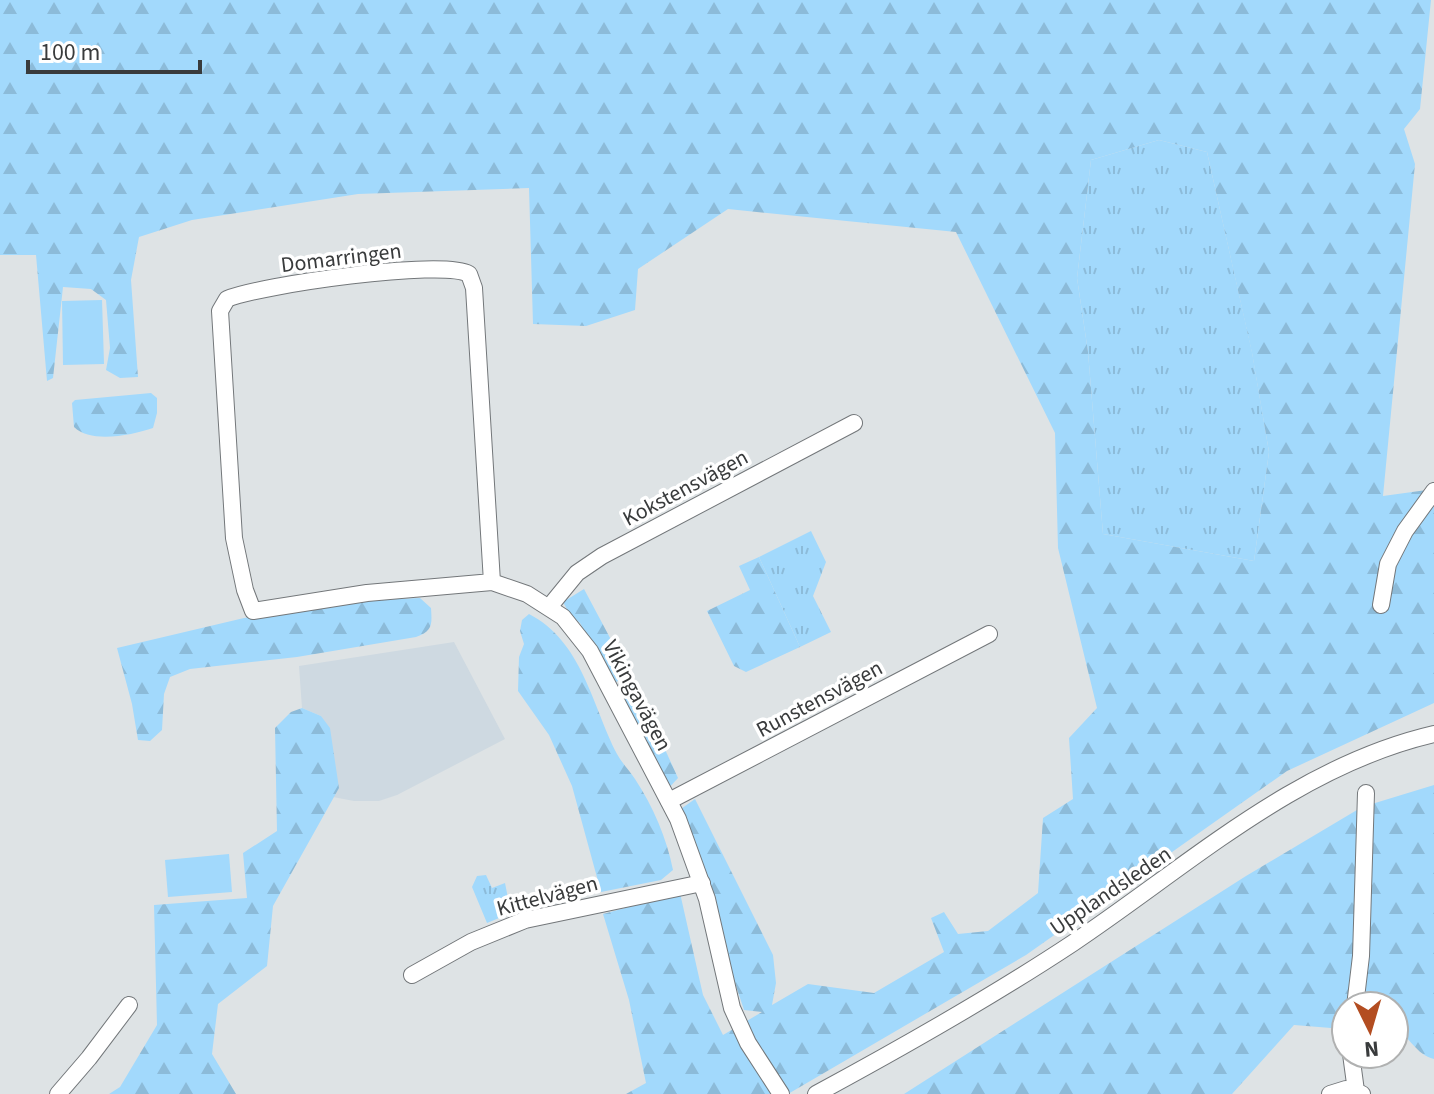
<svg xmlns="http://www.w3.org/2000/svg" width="1434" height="1094" viewBox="0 0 1434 1094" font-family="'Source Sans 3',sans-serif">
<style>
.built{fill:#ced9e1}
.grass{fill:url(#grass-tufts)}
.forest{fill:url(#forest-firs);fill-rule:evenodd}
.garden{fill:#a2d9fc}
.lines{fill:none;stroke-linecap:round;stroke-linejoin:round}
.minor-casing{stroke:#73777a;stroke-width:18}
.minor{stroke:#fff;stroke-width:16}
.labels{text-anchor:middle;stroke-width:7;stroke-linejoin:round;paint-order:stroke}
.street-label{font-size:22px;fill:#393b3c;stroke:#fff}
</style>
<defs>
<pattern id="grass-tufts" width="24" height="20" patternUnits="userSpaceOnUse" patternTransform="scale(2)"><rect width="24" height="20" fill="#a2d9fc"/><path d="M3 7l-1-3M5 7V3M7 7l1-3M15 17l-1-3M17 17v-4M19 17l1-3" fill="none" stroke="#8cbbd9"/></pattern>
<pattern id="forest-firs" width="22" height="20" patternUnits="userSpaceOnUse" patternTransform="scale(2)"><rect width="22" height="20" fill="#a2d9fc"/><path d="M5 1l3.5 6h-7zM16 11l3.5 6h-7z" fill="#8cbbd9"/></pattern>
</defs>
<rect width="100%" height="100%" fill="#dee3e5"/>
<polygon class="built" points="454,642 505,739 397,795 379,801 354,801 333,797 339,788 321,716 302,708 299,666"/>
<g class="grass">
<polygon points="1159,140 1207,152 1252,352 1269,452 1254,561 1103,534 1088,352 1077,278 1091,160"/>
<polygon points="811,531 826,562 813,596 831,632 800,647 759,557"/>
<polygon points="486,875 492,888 505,883 511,913 487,923 472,887 477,876"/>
</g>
<g class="forest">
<path d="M 0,0 L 1431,0 L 1420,109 L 1404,129 L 1415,164 L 1383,496 L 1434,489 L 1434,703 L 1287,771 L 1026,955 L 788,1094 L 626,1094 L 646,1083 L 629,1000 L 603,914 L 680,893 L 703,995 L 723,1035 L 762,1012 L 744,1010 L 678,811 L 695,799 L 773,955 L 776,983 L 772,1005 L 808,984 L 874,993 L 944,952 L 931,918 L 944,912 L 958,934 L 988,931 L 1038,893 L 1043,818 L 1073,799 L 1069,738 L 1097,708 L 1058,548 L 1055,433 L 956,232 L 728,209 L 638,269 L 635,310 L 586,326 L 533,324 L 529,188 L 358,194 L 192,220 L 139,237 L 131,280 L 138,377 L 120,378 L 106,370 L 110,348 L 106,300 L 91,289 L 63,287 L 53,378 L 47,381 L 36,255 L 0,255 ZM 1159,140 L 1207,152 L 1252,353 L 1269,452 L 1254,561 L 1103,534 L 1088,352 L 1077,278 L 1091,160 Z"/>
<path d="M 151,393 L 157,398 L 157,413 L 153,428 C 132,435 91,444 74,427 L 72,403 L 75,400 Z"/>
<polygon points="759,557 800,647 746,672 734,666 707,611 750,590 739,566"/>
<polygon points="584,589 625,666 628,676 614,683 611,681 580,623 570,615 563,602"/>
<path d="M 420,598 L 431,608 C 432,624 433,631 416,637 L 297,657 L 190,669 L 170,677 L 164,694 L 162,730 L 150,741 L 138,740 L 132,704 L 117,648 L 244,618 L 355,601 Z"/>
<path d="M 529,614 C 582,641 592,705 617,754 C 622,763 629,770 635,779 C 653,806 667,839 673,870 L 661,880 L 601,892 L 572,786 L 549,735 L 518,691 L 519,657 L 524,644 L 520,631 L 522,620 Z"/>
<polygon points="634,681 678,778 667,790 616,691"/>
<polygon points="302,708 321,716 330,728 339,788 273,906 267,966 218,1004 212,1054 236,1094 109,1094 120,1087 157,1025 154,905 247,898 243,853 277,831 275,728 291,712"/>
<path d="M 1434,785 L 1434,1059 C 1416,1055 1410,1036 1394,1028 L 1394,1006 L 1346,1006 L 1346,1021 L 1331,1028 L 1294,1025 L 1232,1094 L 904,1094 L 1246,876 L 1362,807 Z"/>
</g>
<g class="garden">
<polygon points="102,300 104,364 63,365 62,301"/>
<polygon points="229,854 232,892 168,897 165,860"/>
</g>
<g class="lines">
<defs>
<g id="minor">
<path d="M 492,582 L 474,288 L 469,274 C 442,259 260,285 227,299 L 220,311 L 234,538 L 245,590 L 253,611 L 367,593 L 492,582 L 527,594 L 563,617 L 590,651 L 678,819 L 707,899 L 732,1008 L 748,1043 L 781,1094"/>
<polyline points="1381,605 1388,564 1405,531 1434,491"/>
<polyline points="550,606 577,573 602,556 854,423"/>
<polyline points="669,801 989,634"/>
<polyline points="412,975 471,942 525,920 702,883"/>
<polyline points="1355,1006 1361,956 1366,793"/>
<polyline points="1351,1054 1356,1091"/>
<polyline points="58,1094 89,1058 129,1005"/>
<path d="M 816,1094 C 903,1047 990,998 1073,943 C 1188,866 1296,766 1434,734"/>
<polyline points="1330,1094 1346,1089 1362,1094"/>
</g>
</defs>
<use href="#minor" class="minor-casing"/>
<use href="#minor" class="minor"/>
</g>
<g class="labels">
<g class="street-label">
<text transform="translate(341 257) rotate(-7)" y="8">Domarringen</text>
<text transform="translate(685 487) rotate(-28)" y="8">Kokstensvägen</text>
<text transform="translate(638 695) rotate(62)" y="8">Vikingavägen</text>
<text transform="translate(819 698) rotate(-28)" y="8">Runstensvägen</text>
<text transform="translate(1110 890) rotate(-34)" y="8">Upplandsleden</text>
<text transform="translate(547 895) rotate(-15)" y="8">Kittelvägen</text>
</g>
</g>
<g transform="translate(1370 1030) rotate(175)"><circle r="38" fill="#ffffff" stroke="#b0b1b1" stroke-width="2"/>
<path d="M0-6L14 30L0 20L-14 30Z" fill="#b34d21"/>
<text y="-12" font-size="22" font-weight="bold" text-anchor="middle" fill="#393b3c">N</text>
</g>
<path d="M28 60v12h172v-12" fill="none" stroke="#393b3c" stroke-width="4"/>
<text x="40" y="60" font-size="24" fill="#393b3c" stroke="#ffffff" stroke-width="6" paint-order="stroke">100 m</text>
</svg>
